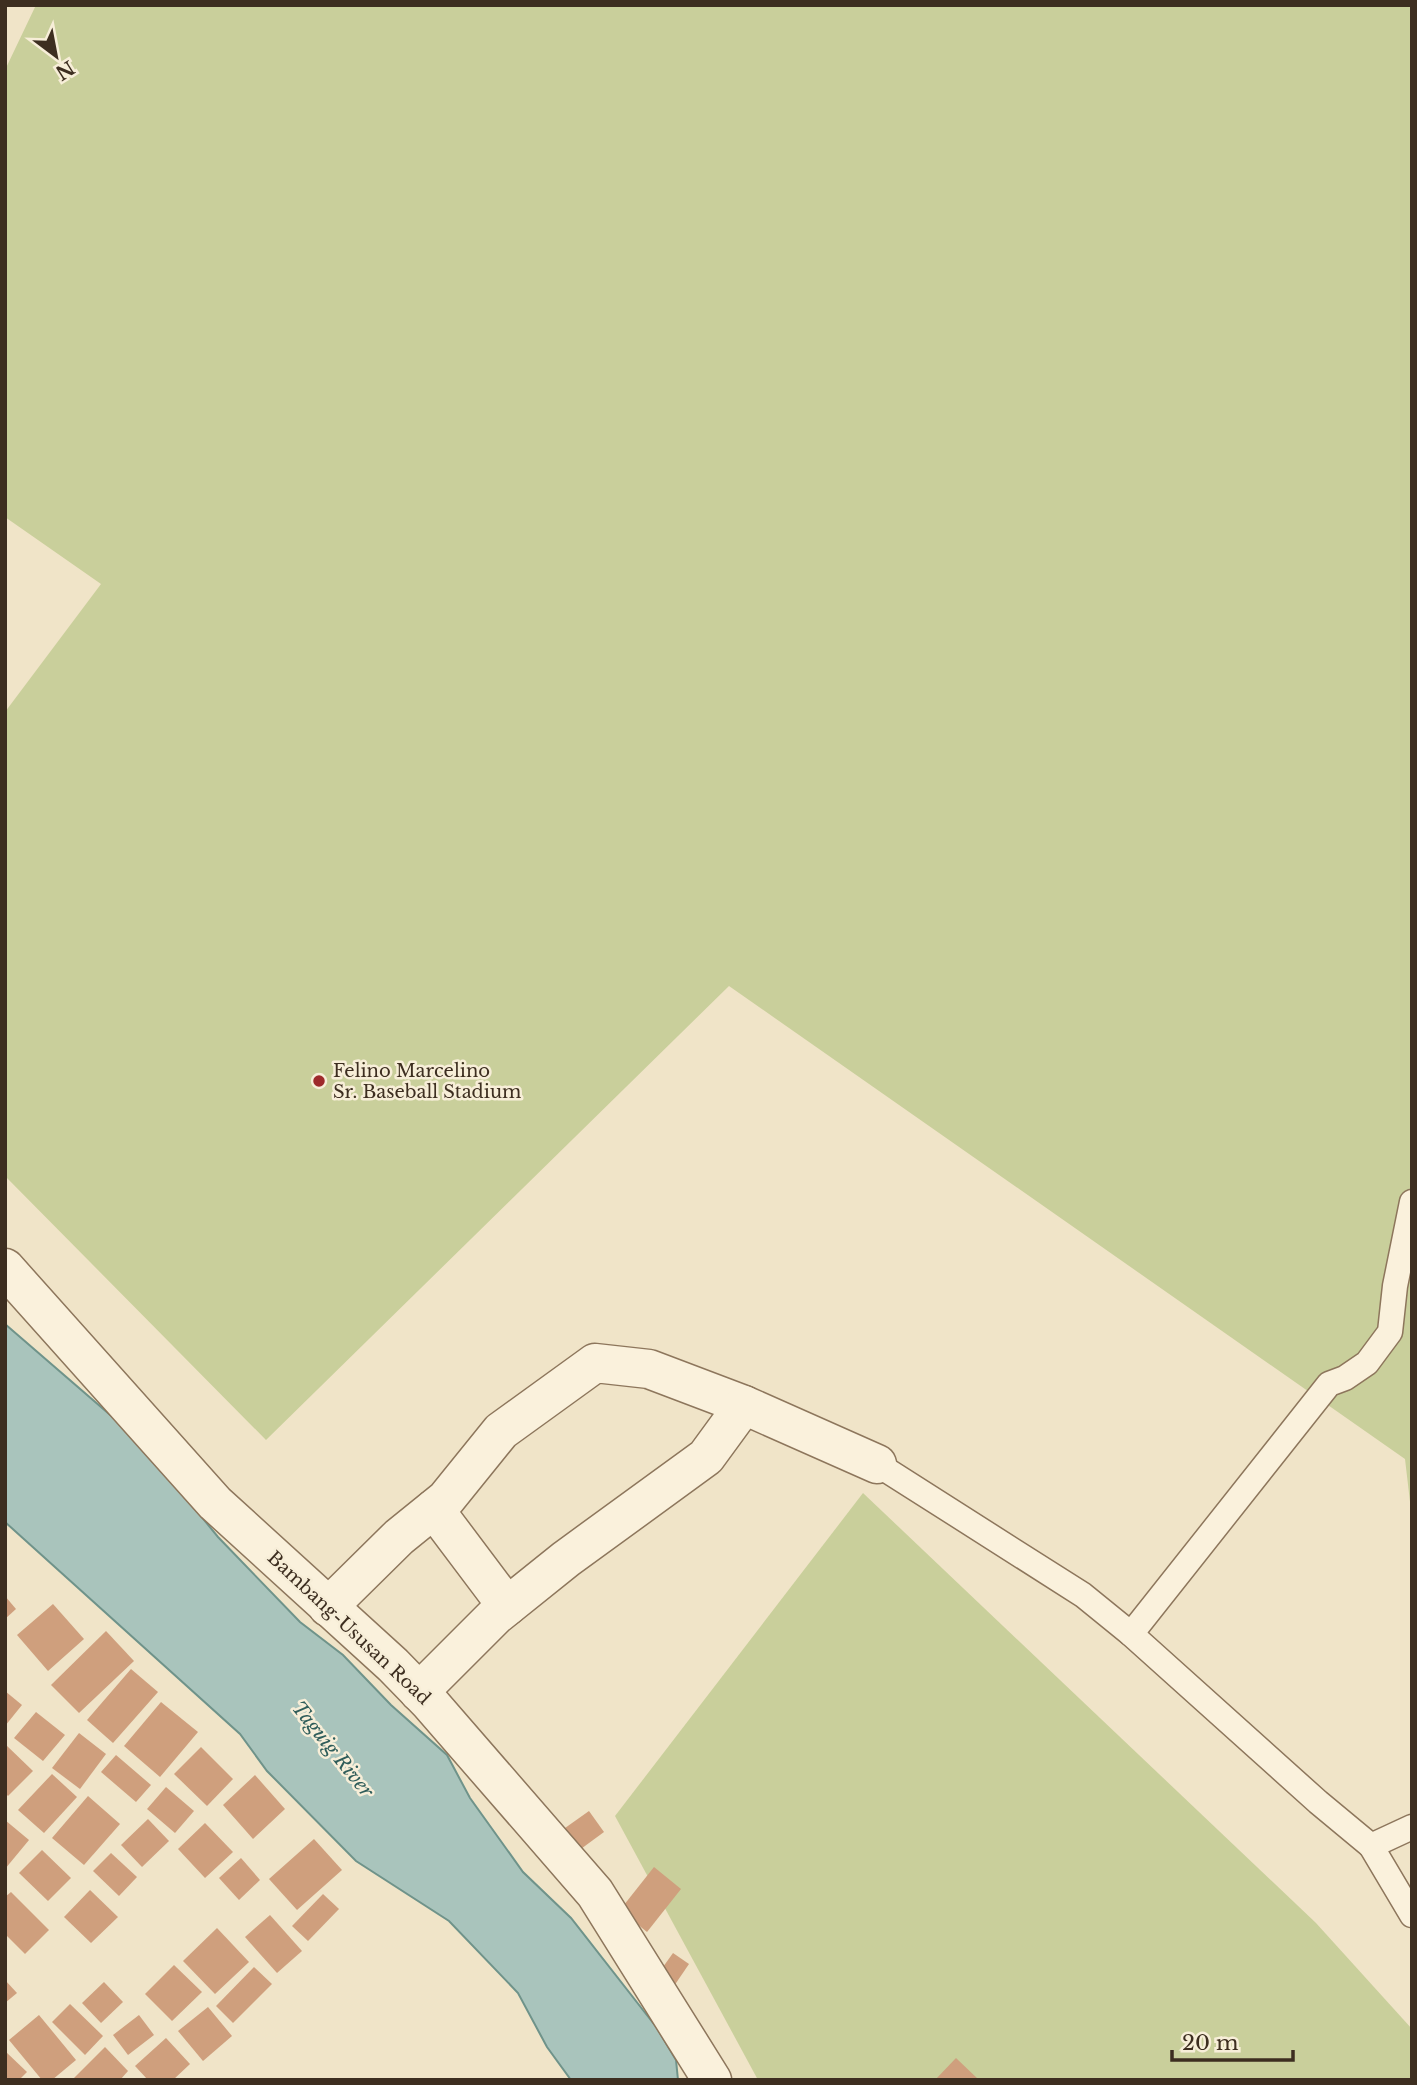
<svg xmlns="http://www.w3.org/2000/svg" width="1417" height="2085" viewBox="0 0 1417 2085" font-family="'Libre Baskerville',serif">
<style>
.green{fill:#c9cf9b}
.water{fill:#a9c4bc;stroke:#6f938a;stroke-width:2}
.building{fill:#cf9f7d}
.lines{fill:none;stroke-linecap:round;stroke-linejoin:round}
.service-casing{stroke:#8d765c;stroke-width:27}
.minor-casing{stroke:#8d765c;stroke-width:41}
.service{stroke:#faf1dc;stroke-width:24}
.minor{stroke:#faf1dc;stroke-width:38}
.poi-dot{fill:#9e2a2b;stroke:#f7eed8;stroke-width:2.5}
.labels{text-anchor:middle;stroke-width:5;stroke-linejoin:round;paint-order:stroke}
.poi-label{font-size:18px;fill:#3d2e20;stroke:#f7eed8;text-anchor:start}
.street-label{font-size:18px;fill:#3d2e20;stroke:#f7eed8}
.water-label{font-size:19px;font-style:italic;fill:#2f5d5a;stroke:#f7eed8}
</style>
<rect width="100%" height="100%" fill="#f0e4c8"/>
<g class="green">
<polygon points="36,5 1412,5 1412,1519 1405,1459 729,986 266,1440 5,1176 5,712 101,584 5,517 5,70"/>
<polygon points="863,1493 1316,1923 1412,2029 1412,2080 758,2080 615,1816"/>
</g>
<polygon class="water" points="5,1324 138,1439 218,1537 300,1622 343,1655 391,1705 447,1755 470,1798 523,1872 571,1918 657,2028 676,2060 678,2080 571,2080 547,2047 518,1993 449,1921 356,1861 267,1771 240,1734 5,1522"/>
<g class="building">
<polygon points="5,1596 16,1609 5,1619"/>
<polygon points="53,1604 84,1639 48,1671 17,1635"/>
<polygon points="106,1631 134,1661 79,1713 51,1685"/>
<polygon points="131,1669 158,1692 113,1743 87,1720"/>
<polygon points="5,1691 22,1705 5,1726"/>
<polygon points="161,1702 198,1732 160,1777 124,1746"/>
<polygon points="36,1712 65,1735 43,1761 14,1738"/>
<polygon points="79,1733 106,1754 80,1789 52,1768"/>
<polygon points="5,1744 33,1771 8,1796 5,1793"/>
<polygon points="201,1747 233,1779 207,1806 174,1774"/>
<polygon points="116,1755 151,1785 136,1802 101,1772"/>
<polygon points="52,1774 77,1797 44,1833 18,1810"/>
<polygon points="255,1775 285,1809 253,1839 223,1805"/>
<polygon points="166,1787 194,1811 175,1833 147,1809"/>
<polygon points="88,1796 120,1824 84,1865 52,1838"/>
<polygon points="589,1811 604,1832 574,1854 558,1833"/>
<polygon points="148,1819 169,1841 142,1867 121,1845"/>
<polygon points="5,1820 29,1840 5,1869"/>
<polygon points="205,1823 233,1852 205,1878 178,1849"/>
<polygon points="314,1839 342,1870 297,1910 269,1879"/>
<polygon points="42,1850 71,1878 48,1901 19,1873"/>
<polygon points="111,1853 137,1877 119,1896 93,1871"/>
<polygon points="241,1858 260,1880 239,1900 219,1878"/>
<polygon points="654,1867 681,1889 647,1932 620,1910"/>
<polygon points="90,1890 118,1917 91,1943 64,1917"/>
<polygon points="11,1892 49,1930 25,1954 5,1934 5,1897"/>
<polygon points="323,1894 339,1909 308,1941 292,1926"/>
<polygon points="270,1915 302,1951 277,1973 245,1937"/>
<polygon points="217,1928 249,1962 215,1994 183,1961"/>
<polygon points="673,1953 689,1964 674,1986 658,1974"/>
<polygon points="174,1965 202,1992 172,2021 145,1994"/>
<polygon points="254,1967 272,1984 233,2023 216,2006"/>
<polygon points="5,1980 17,1993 5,2003"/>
<polygon points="104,1982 123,2002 101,2023 82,2003"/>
<polygon points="70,2004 103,2036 85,2055 52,2022"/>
<polygon points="208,2007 232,2036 203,2061 178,2031"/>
<polygon points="39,2015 76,2060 52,2080 42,2080 9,2040"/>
<polygon points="139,2015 154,2035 128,2055 113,2035"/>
<polygon points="166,2038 190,2064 173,2080 148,2080 135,2066"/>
<polygon points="105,2047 128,2071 120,2080 72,2080"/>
<polygon points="5,2051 27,2072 19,2080 5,2080"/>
<polygon points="956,2058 979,2080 935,2080"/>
</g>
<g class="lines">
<defs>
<g id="service">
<polyline points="877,1464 1083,1595 1131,1634 1318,1802 1371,1846 1412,1827"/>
<polyline points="1131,1634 1329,1384 1345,1378 1367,1363 1390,1332 1395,1286 1412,1202"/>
<polyline points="1371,1846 1412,1915"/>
</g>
<g id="minor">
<polyline points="5,1268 215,1503 393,1665 430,1703 595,1893 712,2080"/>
<polyline points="434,1509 507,1606"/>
<polyline points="328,1607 399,1537 446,1499 501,1431 595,1363 649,1369 744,1405"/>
<polyline points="419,1692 495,1616 566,1559 706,1457 744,1405 877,1464"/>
</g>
</defs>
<use href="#service" class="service-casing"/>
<use href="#minor" class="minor-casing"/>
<use href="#service" class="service"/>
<use href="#minor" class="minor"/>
</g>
<circle class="poi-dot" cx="319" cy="1081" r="7"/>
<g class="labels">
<g class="poi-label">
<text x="333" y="1077">Felino Marcelino<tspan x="333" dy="21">Sr. Baseball Stadium</tspan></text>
</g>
<g class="street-label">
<text transform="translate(349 1628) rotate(43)" y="6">Bambang-Ususan Road</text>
</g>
<g class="water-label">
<text transform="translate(333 1749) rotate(51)" y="7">Taguig River</text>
</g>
</g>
<rect width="1417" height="2085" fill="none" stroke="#3d2e20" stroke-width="14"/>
<g transform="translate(56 56) rotate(148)" stroke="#f7eed8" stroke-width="5" paint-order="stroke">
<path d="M0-5L12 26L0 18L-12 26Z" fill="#3d2e20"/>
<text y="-10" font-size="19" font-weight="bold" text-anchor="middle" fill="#3d2e20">N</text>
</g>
<path d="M1172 2050v10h121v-10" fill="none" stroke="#3d2e20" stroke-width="3.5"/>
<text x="1182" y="2050" font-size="21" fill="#3d2e20" stroke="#f7eed8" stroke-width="5" paint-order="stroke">20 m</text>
</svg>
